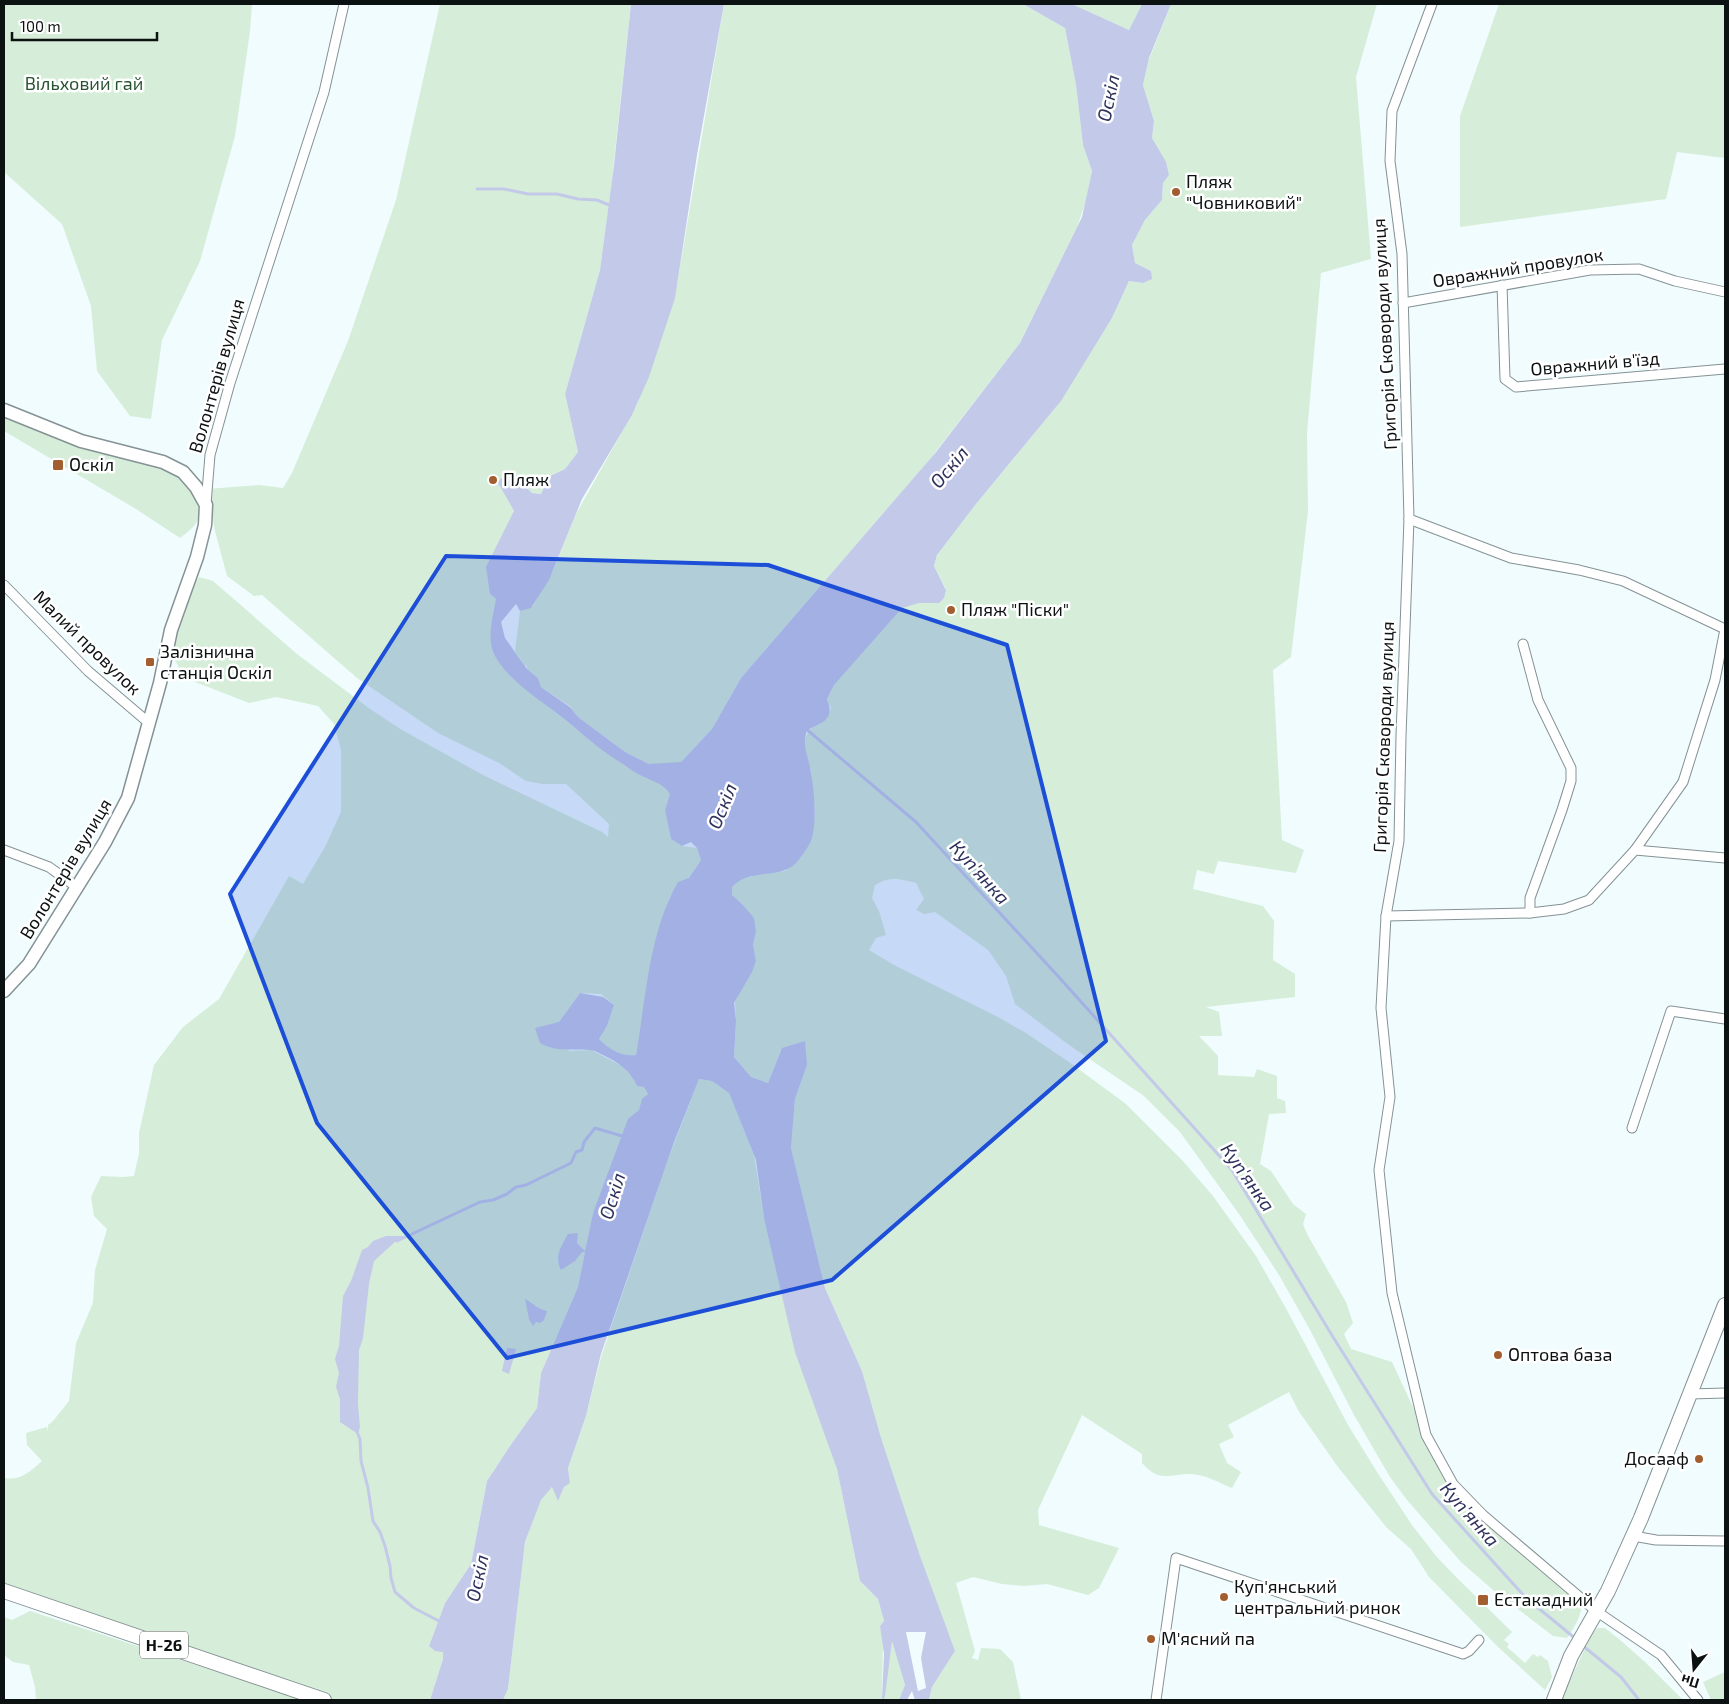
<svg xmlns="http://www.w3.org/2000/svg" width="1729" height="1704" viewBox="0 0 1729 1704" font-family="'Exo 2',sans-serif">
<style>
.green{fill:#d6eed9}
.water{fill:#c3c9e8;fill-rule:evenodd}
.lines{fill:none;stroke-linecap:round;stroke-linejoin:round}
.stream{stroke:#c3c9e8;stroke-width:3}
.street-casing{stroke:#859295;stroke-width:11}
.secondary-casing{stroke:#859295;stroke-width:15}
.primary-casing{stroke:#859295;stroke-width:16}
.street{stroke:#fff;stroke-width:9}
.secondary{stroke:#fff;stroke-width:12}
.primary{stroke:#fff;stroke-width:14}
.marked{fill:#1d4ed8;fill-opacity:0.2;stroke:#1d4ed8;stroke-width:4;stroke-linejoin:round}
.poi-dot{fill:#a35e30;stroke:#fff;stroke-width:2}
.labels{text-anchor:middle;stroke-width:5;stroke-linejoin:round;paint-order:stroke}
.shield{fill:#fff;stroke:#555859;stroke-width:1}
.shield-label{font-size:16px;font-weight:bold;fill:#0c1112}
.park-label{font-size:18px;fill:#285331;stroke:#fff}
.poi-label{font-size:18px;fill:#0c1112;stroke:#fff;text-anchor:start}
.street-label{font-size:18px;fill:#0c1112;stroke:#fff}
.water-label{font-size:19px;font-style:italic;fill:#2e325d;stroke:#fff}
</style>
<rect width="100%" height="100%" fill="#f0fcfe"/>
<g class="green">
<polygon points="4,4 252,4 250,31 235,136 200,261 162,340 151,419 130,416 97,371 91,306 62,224 4,172"/>
<path d="M 440,4 L 631,4 L 611,189 L 600,270 L 565,394 L 578,452 L 565,469 L 548,477 L 541,494 L 532,493 L 523,484 L 498,483 L 514,511 L 490,594 L 498,601 C 492,619 488,636 495,654 C 503,675 545,704 564,719 C 594,743 623,767 659,783 L 649,764 L 625,752 L 578,717 L 571,707 L 541,687 L 538,678 L 527,669 L 527,665 L 525,666 L 515,651 L 520,611 L 533,606 L 553,571 L 576,514 L 637,405 L 677,285 L 724,4 L 1023,4 L 1065,28 L 1076,85 L 1083,145 L 1092,171 L 1085,204 L 1077,227 L 1020,343 L 930,459 L 741,678 L 712,729 L 681,762 L 665,810 L 671,839 L 682,846 L 697,848 L 701,860 L 689,878 L 670,896 L 657,935 L 636,1055 C 620,1057 609,1049 599,1039 L 607,1026 L 614,1005 L 601,994 L 580,993 L 559,1022 L 569,1051 L 591,1050 L 622,1066 L 633,1078 L 637,1086 L 644,1087 L 648,1094 L 593,1213 L 578,1287 L 541,1373 L 537,1408 L 510,1446 L 487,1481 L 471,1564 L 445,1603 L 429,1646 L 435,1651 L 443,1651 L 443,1659 L 430,1700 L 335,1700 L 4,1586 L 4,1478 C 20,1481 30,1472 42,1461 L 27,1445 L 26,1433 L 47,1427 L 48,1431 L 48,1425 L 53,1421 L 69,1401 L 76,1343 L 93,1303 L 95,1270 L 107,1229 L 94,1216 L 91,1197 L 101,1176 L 123,1177 L 134,1176 L 139,1153 L 139,1133 L 154,1065 L 183,1027 L 219,999 L 289,876 L 303,884 L 325,847 L 341,812 L 341,750 L 334,724 L 318,706 L 276,697 L 249,703 L 185,678 L 167,646 L 193,586 L 199,577 L 213,581 L 297,654 L 370,709 L 402,730 L 483,775 L 602,832 L 608,837 L 609,824 L 566,784 L 542,784 L 526,781 L 499,763 L 438,733 L 357,678 L 262,595 L 254,596 L 227,576 L 215,531 L 207,489 L 259,485 L 283,488 L 292,473 L 348,341 L 396,200 Z"/>
<polygon points="1072,4 1142,4 1129,30"/>
<path d="M 1171,4 L 1377,4 L 1356,77 L 1371,259 L 1321,273 L 1307,433 L 1308,511 L 1291,657 L 1273,670 L 1282,840 L 1304,850 L 1296,873 L 1218,861 L 1214,874 L 1197,870 L 1193,889 L 1263,906 L 1274,921 L 1273,960 L 1295,974 L 1295,997 L 1206,1007 L 1219,1012 L 1222,1036 L 1199,1036 L 1218,1056 L 1218,1075 L 1254,1077 L 1257,1069 L 1277,1076 L 1277,1098 L 1285,1101 L 1286,1113 L 1269,1114 L 1260,1164 L 1271,1171 L 1293,1204 L 1306,1214 L 1303,1224 L 1307,1234 L 1346,1302 L 1353,1323 L 1344,1334 L 1351,1349 L 1392,1362 L 1426,1435 L 1453,1484 L 1583,1600 C 1581,1615 1576,1626 1567,1638 L 1553,1636 L 1493,1590 L 1461,1562 L 1407,1500 L 1390,1477 L 1354,1415 L 1309,1328 L 1279,1275 L 1239,1214 L 1180,1132 L 1144,1096 L 1069,1045 L 1015,1004 L 1006,976 L 988,950 L 935,912 L 924,914 L 916,910 L 924,899 L 916,883 C 899,879 891,876 875,885 L 872,898 L 879,911 L 886,935 L 876,938 L 869,950 L 894,965 L 998,1017 L 1026,1033 L 1069,1062 L 1126,1104 L 1182,1160 L 1213,1196 L 1256,1256 L 1288,1312 L 1348,1425 L 1377,1472 L 1412,1525 L 1436,1556 L 1457,1578 L 1512,1632 L 1504,1640 L 1509,1644 L 1507,1647 L 1525,1663 L 1533,1654 L 1538,1657 L 1540,1655 L 1548,1661 L 1552,1677 L 1545,1690 L 1498,1647 L 1429,1577 L 1411,1549 L 1387,1528 L 1338,1467 L 1298,1410 L 1289,1392 L 1228,1425 L 1234,1437 L 1219,1444 L 1227,1463 L 1241,1472 L 1232,1488 C 1219,1483 1205,1474 1190,1474 C 1168,1474 1160,1483 1142,1463 L 1142,1454 L 1082,1415 L 1038,1510 L 1039,1525 L 1119,1548 L 1099,1588 L 1088,1595 L 1047,1584 L 1024,1586 L 1002,1584 L 973,1577 L 956,1583 L 975,1651 L 972,1658 L 978,1660 L 981,1648 L 1000,1649 L 1013,1662 L 1021,1700 L 929,1700 L 932,1687 L 955,1651 L 923,1577 L 922,1562 L 891,1481 L 862,1371 L 825,1288 L 791,1148 L 795,1099 L 807,1065 L 781,1050 L 768,1083 L 751,1077 L 734,1057 L 736,1021 L 735,1002 L 756,961 L 753,945 L 756,932 L 742,904 L 732,895 L 732,887 L 739,880 L 756,875 L 785,871 L 796,862 L 810,842 L 815,812 L 811,770 L 803,743 L 810,729 L 820,724 L 831,709 L 827,699 L 834,685 L 902,606 L 919,603 L 939,603 L 946,589 L 934,566 L 937,555 L 976,504 L 1057,406 L 1112,318 L 1129,281 L 1143,283 L 1151,271 L 1135,263 L 1132,245 L 1145,220 L 1162,200 L 1163,183 L 1169,175 L 1152,138 L 1154,121 L 1143,85 L 1148,62 Z"/>
<polygon points="1499,4 1725,4 1725,158 1677,152 1666,199 1460,227 1460,116"/>
<path d="M 4,415 L 174,472 C 187,486 210,508 193,527 C 189,531 184,535 180,538 L 136,509 L 4,431 Z"/>
<polygon points="699,1079 712,1081 729,1093 754,1155 764,1218 837,1469 860,1581 878,1599 884,1621 880,1626 883,1638 882,1700 503,1700 508,1689 525,1542 541,1499 552,1487 558,1500 564,1487 570,1483 568,1468 586,1416 601,1357 667,1162"/>
<polygon points="30,1611 282,1693 302,1700 36,1700 35,1687 29,1665 13,1662 4,1655 4,1617 12,1620"/>
<polygon points="1598,1628 1605,1628 1620,1640 1645,1662 1683,1700 1561,1700 1592,1633"/>
<polygon points="892,1640 905,1685 899,1700 883,1700"/>
<polygon points="1725,1672 1725,1700 1711,1700 1703,1682"/>
</g>
<g class="water">
<path d="M 631,4 L 724,4 L 697,155 L 675,298 L 649,377 L 632,415 L 582,499 L 549,580 L 531,608 L 520,611 L 516,604 L 501,622 L 505,638 L 527,669 L 538,678 L 541,687 L 571,708 L 578,717 L 625,752 L 649,764 L 681,762 L 712,729 L 741,678 L 936,452 L 1020,343 L 1082,217 L 1092,171 L 1083,145 L 1076,85 L 1065,28 L 1023,4 L 1072,4 L 1129,30 L 1142,4 L 1171,4 L 1149,58 L 1143,85 L 1154,121 L 1152,138 L 1166,162 L 1169,175 L 1163,183 L 1162,200 L 1145,220 L 1132,245 L 1135,263 L 1151,271 L 1152,279 L 1143,283 L 1129,281 L 1112,318 L 1061,401 L 976,504 L 937,555 L 934,566 L 946,590 L 944,598 L 939,603 L 919,603 L 902,608 L 834,685 L 827,699 C 835,719 823,723 807,730 C 802,746 807,752 810,767 C 814,786 818,826 810,843 C 807,849 801,857 797,862 C 779,881 750,867 732,887 L 732,895 L 742,904 L 754,918 L 756,932 L 753,945 L 756,961 L 752,972 L 734,1003 L 736,1021 L 734,1057 L 751,1077 L 768,1083 L 782,1048 L 805,1041 L 807,1065 L 795,1099 L 791,1148 L 825,1288 L 862,1371 L 881,1438 L 920,1556 L 955,1651 L 932,1687 L 929,1700 L 915,1700 L 912,1691 L 907,1700 L 899,1700 L 905,1685 L 892,1641 L 885,1696 L 883,1700 L 882,1700 L 884,1654 L 880,1626 L 884,1621 L 878,1599 L 860,1581 L 837,1469 L 795,1352 L 764,1218 L 756,1160 L 729,1093 L 712,1081 L 699,1079 L 674,1142 L 601,1354 L 586,1416 L 568,1468 L 570,1483 L 564,1487 L 558,1501 L 552,1487 L 541,1500 L 525,1542 L 508,1689 L 503,1700 L 430,1700 L 443,1659 L 443,1652 L 435,1651 L 429,1646 L 445,1603 L 471,1564 L 487,1481 L 510,1446 L 537,1408 L 541,1373 L 578,1287 L 585,1252 L 582,1252 L 575,1261 L 561,1270 C 554,1256 561,1247 568,1234 L 578,1233 L 577,1243 L 585,1251 L 593,1213 L 628,1119 L 639,1110 L 642,1099 L 648,1094 L 644,1087 L 637,1086 C 630,1070 618,1062 603,1055 C 599,1053 594,1050 589,1050 C 570,1048 558,1053 540,1043 L 535,1028 L 559,1022 L 580,993 L 603,997 L 614,1005 L 607,1026 L 599,1039 C 609,1049 621,1057 636,1055 C 646,998 649,932 678,882 L 689,878 L 701,860 L 697,848 L 691,842 L 682,846 L 671,839 L 665,810 L 670,794 C 663,783 654,782 642,776 C 635,773 629,768 623,764 C 603,752 586,737 568,722 C 544,702 511,684 495,656 C 486,639 493,617 496,599 L 490,594 L 486,567 L 514,511 L 498,483 L 501,478 L 523,484 L 532,493 L 541,494 L 548,477 L 565,469 L 578,452 L 565,394 L 600,270 L 614,165 ZM 906,1632 L 926,1632 L 921,1658 L 926,1688 L 918,1691 Z"/>
<polygon points="386,1236 407,1236 396,1241 374,1261 369,1284 363,1338 359,1350 358,1404 360,1427 358,1434 340,1422 340,1399 336,1387 339,1373 335,1359 339,1346 343,1296 351,1281 362,1250 368,1247 373,1241"/>
<path d="M 525,1299 C 533,1303 537,1309 547,1311 L 544,1320 L 540,1323 L 536,1322 L 533,1326 L 529,1319 Z"/>
<polygon points="507,1348 516,1349 509,1374 502,1371"/>
</g>
<g class="lines">
<g class="stream">
<polyline points="477,189 504,189 528,194 557,194 578,199 597,200 609,205"/>
<polyline points="805,728 916,822 1057,975 1232,1170 1333,1337 1432,1494 1526,1598 1576,1639"/>
<polyline points="397,1241 480,1202 493,1200 507,1194 516,1187 526,1185 571,1163 576,1152 582,1150 584,1142 595,1128 622,1136"/>
<polyline points="357,1432 360,1439 361,1461 368,1488 373,1521 380,1532 385,1546 390,1566 391,1578 395,1592 414,1608 439,1621"/>
<polyline points="1582,1645 1621,1677 1639,1700"/>
</g>
<defs>
<g id="street">
<polyline points="1432,4 1392,111 1390,161 1402,254 1409,519 1401,736 1399,841 1386,916 1381,1008 1390,1097 1379,1170 1392,1293 1426,1435 1453,1484 1483,1515 1596,1611 1661,1655 1698,1700"/>
<polyline points="1502,285 1505,379 1516,387 1725,369"/>
<polyline points="1403,303 1590,270 1639,269 1675,281 1725,292"/>
<polyline points="206,504 210,455 230,383 324,92 344,4"/>
<polyline points="1409,519 1511,558 1579,570 1623,581 1725,629"/>
<polyline points="4,585 88,671 149,723"/>
<polyline points="1523,644 1538,700 1571,768 1571,781 1562,810 1530,898 1530,913"/>
<polyline points="4,850 49,867 78,888"/>
<polyline points="1635,850 1725,858"/>
<polyline points="1386,916 1530,913 1564,909 1589,900 1635,850 1683,782 1715,680 1725,629"/>
<polyline points="1632,1128 1671,1011 1725,1019"/>
<polyline points="1690,1394 1725,1393"/>
<polyline points="1633,1536 1656,1540 1725,1541"/>
<polyline points="1156,1700 1176,1558 1463,1654 1469,1651 1479,1640"/>
</g>
<polyline id="secondary" points="4,410 81,441 163,462 183,472 196,487 206,505 205,525 197,557 171,630 160,683 128,798 105,842 29,964 4,991"/>
<g id="primary">
<polyline points="4,1591 324,1700"/>
<polyline points="1554,1700 1571,1656 1608,1591 1641,1518 1725,1305"/>
</g>
</defs>
<use href="#street" class="street-casing"/>
<use href="#secondary" class="secondary-casing"/>
<use href="#primary" class="primary-casing"/>
<use href="#street" class="street"/>
<use href="#secondary" class="secondary"/>
<use href="#primary" class="primary"/>
</g>
<path class="marked" d="M 446,556 L 768,565 L 1007,645 L 1106,1041 L 832,1280 L 507,1358 L 317,1123 L 230,894 Z"/>
<g class="poi-dot">
<circle cx="1176" cy="192" r="5"/>
<rect x="52" y="459" width="12" height="12" rx="2.5"/>
<circle cx="493" cy="480" r="5"/>
<circle cx="951" cy="610" r="5"/>
<rect x="145" y="657" width="10" height="10" rx="2.5"/>
<circle cx="1498" cy="1355" r="5"/>
<circle cx="1699" cy="1459" r="5"/>
<circle cx="1224" cy="1597" r="5"/>
<rect x="1477" y="1594" width="12" height="12" rx="2.5"/>
<circle cx="1151" cy="1639" r="5"/>
</g>
<g class="labels">
<rect class="shield" x="140" y="1631.5" width="48" height="27" rx="4"/>
<g class="shield-label">
<text x="164" y="1651">Н-26</text>
</g>
<g class="park-label">
<text x="84" y="90">Вільховий гай</text>
</g>
<g class="poi-label">
<text x="1186" y="188">Пляж<tspan x="1186" dy="21">"Човниковий"</tspan></text>
<text x="69" y="471">Оскіл</text>
<text x="503" y="486">Пляж</text>
<text x="961" y="616">Пляж "Піски"</text>
<text x="160" y="658">Залізнична<tspan x="160" dy="21">станція Оскіл</tspan></text>
<text x="1508" y="1361">Оптова база</text>
<text x="1689" y="1465" text-anchor="end">Досааф</text>
<text x="1234" y="1593">Куп'янський<tspan x="1234" dy="21">центральний ринок</tspan></text>
<text x="1494" y="1606">Естакадний</text>
<text x="1161" y="1645">М'ясний па</text>
</g>
<g class="street-label">
<text transform="translate(1518 268) rotate(-9)" y="6">Овражний провулок</text>
<text transform="translate(1385 334) rotate(-93)" y="6">Григорія Сковороди вулиця</text>
<text transform="translate(1595 364) rotate(-5)" y="6">Овражний в'їзд</text>
<text transform="translate(217 376) rotate(-74)" y="6">Волонтерів вулиця</text>
<text transform="translate(87 643) rotate(44)" y="6">Малий провулок</text>
<text transform="translate(1384 737) rotate(-88)" y="6">Григорія Сковороди вулиця</text>
<text transform="translate(66 869) rotate(-59)" y="6">Волонтерів вулиця</text>
</g>
<g class="water-label">
<text transform="translate(1108 98) rotate(-78)" y="7">Оскіл</text>
<text transform="translate(949 467) rotate(-50)" y="7">Оскіл</text>
<text transform="translate(722 806) rotate(-68)" y="7">Оскіл</text>
<text transform="translate(980 872) rotate(48)" y="7">Куп'янка</text>
<text transform="translate(1248 1177) rotate(55)" y="7">Куп'янка</text>
<text transform="translate(612 1196) rotate(-73)" y="7">Оскіл</text>
<text transform="translate(1470 1514) rotate(49)" y="7">Куп'янка</text>
<text transform="translate(477 1578) rotate(-78)" y="7">Оскіл</text>
</g>
</g>
<rect width="1729" height="1704" fill="none" stroke="#0c1112" stroke-width="10"/>
<g transform="translate(1694 1669) rotate(197)" stroke="#ffffff" stroke-width="4" paint-order="stroke">
<path d="M0-4L9 19L0 12L-9 19Z" fill="#0c1112"/>
<text y="-8" font-size="14" font-weight="bold" text-anchor="middle" fill="#0c1112">Пн</text>
</g>
<path d="M12 32v8h145v-8" fill="none" stroke="#0c1112" stroke-width="2.5"/>
<text x="20" y="32" font-size="15" fill="#0c1112" stroke="#ffffff" stroke-width="4" paint-order="stroke">100 m</text>
</svg>
